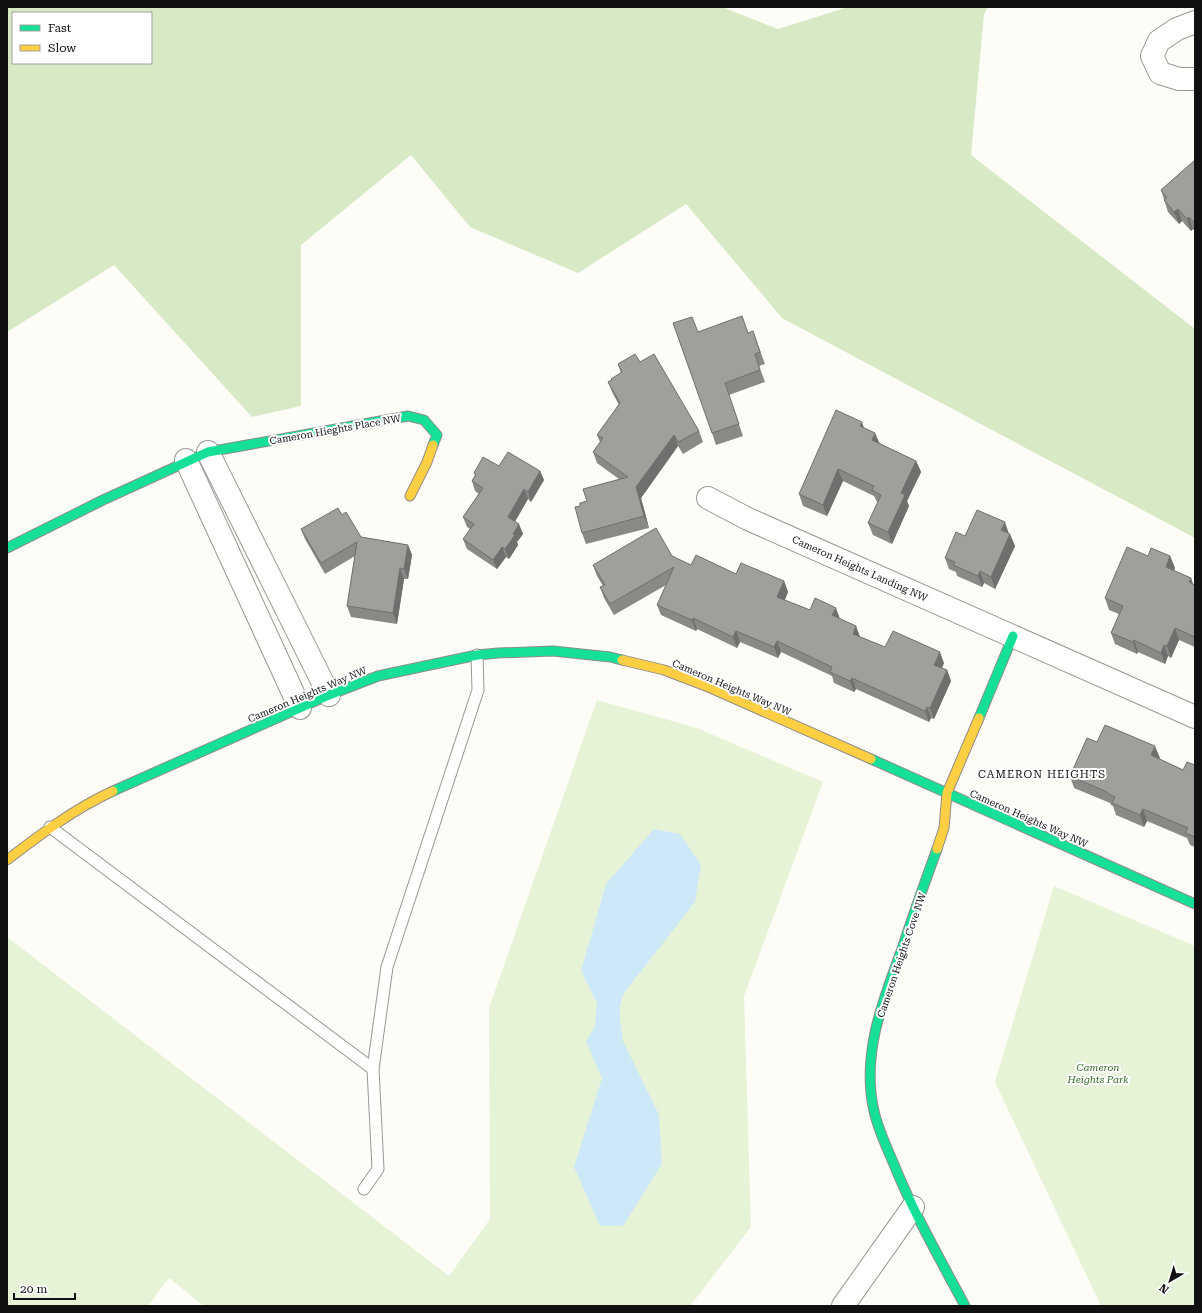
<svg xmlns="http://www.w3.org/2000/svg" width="1202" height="1313" viewBox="0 0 1202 1313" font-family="'Roboto Serif',serif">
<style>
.green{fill:#e7f3d7}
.forest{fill:#d8eac5;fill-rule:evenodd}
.water{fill:#cde8f7}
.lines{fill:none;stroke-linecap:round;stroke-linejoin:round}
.lane-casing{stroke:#979795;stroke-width:13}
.street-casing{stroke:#979795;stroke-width:24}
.fast-casing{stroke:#8e8d8b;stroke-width:11}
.slow-casing{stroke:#8e8d8b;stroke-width:11}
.lane{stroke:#fffffe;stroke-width:11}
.street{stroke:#fffffe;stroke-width:22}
.fast{stroke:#16e098;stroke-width:9}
.slow{stroke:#ffcf43;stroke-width:9}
.wall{fill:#8a8986}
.shaded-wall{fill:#716f6d}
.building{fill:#a19f9c;stroke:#716f6d}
.labels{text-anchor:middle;stroke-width:4;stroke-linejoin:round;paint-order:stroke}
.street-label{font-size:10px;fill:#111;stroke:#fff}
.park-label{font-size:10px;font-style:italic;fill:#2f6b1f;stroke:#fff}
.neighbourhood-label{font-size:11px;letter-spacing:1px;fill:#111;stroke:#fff}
</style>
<rect width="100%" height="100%" fill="#fdfcf7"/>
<g class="green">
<polygon points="597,700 697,728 823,782 744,996 751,1227 690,1306 204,1306 169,1278 148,1306 7,1306 7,937 449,1276 490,1219 489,1008"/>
<polygon points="1054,886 1195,946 1195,1306 1101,1306 995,1082"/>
</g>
<path class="forest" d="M 7,7 L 722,7 L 778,29 L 848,7 L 988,7 L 984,14 L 971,155 L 1195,329 L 1195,538 L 782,318 L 686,204 L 578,273 L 470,227 L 411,155 L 301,245 L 301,406 L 252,417 L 114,265 L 7,332 ZM 13,13 L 151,13 L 151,63 L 13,63 Z"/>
<polygon class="water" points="654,829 680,834 701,865 695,902 624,993 620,1005 620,1018 623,1041 659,1115 662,1164 623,1226 600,1226 574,1167 602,1078 586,1042 595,1026 597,1003 581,971 606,884"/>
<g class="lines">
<defs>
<g id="lane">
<polyline points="50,827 373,1069"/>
<polyline points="364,1189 378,1169 373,1069 387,967 478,690 477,655"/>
</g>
<g id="street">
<polyline points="1195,22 1177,29 1159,41 1152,56 1160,73 1179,79 1195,79"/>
<polyline points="208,452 329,695"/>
<polyline points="186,460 300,708"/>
<polyline points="708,498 748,519 1195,717"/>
<polyline points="843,1306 913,1207"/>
</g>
<g id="fast">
<polyline points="7,548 103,500 208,452 408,416 424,420 437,435 433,445"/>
<polyline points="979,718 1013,636"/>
<polyline points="871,759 1195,904"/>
<polyline points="113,791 329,695 378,676 477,655 498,653 553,651 610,657 622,660"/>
<path d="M 937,849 C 925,882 913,915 902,949 C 883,1000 861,1055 874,1111 C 878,1129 886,1146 893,1162 C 913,1212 940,1259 965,1306"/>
</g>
<g id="slow">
<polyline points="410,496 427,462 433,445"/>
<polyline points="622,660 664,670 706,686 871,759"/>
<polyline points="937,849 944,828 947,793 979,718"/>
<path d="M 7,860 C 41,834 74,809 113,791"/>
</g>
</defs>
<use href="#lane" class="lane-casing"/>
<use href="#street" class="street-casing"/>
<use href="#fast" class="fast-casing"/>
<use href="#slow" class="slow-casing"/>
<use href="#lane" class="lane"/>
<use href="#street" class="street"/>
<use href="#fast" class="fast"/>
<use href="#slow" class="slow"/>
</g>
<g class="wall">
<polygon points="1195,160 1195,231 1193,229 1191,231 1182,221 1179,224 1168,212 1161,190"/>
<polygon points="753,331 765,364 759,366 765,382 729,395 743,436 716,445 712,433 698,332 748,333"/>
<polygon points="640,362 699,431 703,442 683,454 678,446 641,498 649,528 586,544 582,533 580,506 619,479 597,463 593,452 600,442 597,435 619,405 613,394 608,382 621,373 618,364"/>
<polygon points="864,428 879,443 916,461 921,472 907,501 909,506 892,544 873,535 868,523 878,503 877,502 874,496 843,481 827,516 803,506 799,494"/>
<polygon points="499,466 540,471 544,480 531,502 528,499 515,521 523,534 517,542 518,545 509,559 506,557 497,569 467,549 463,539 470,529 467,527 463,517 479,494 475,491 472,481 475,475 474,473"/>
<polygon points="342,515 361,537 408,545 412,555 408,579 404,579 397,624 351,617 347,606 355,556 325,574 305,539 301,529"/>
<polygon points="1009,534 1015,546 995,589 984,583 982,587 957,576 956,572 949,569 945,558 965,536"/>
<polygon points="672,556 691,565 736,574 784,581 788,592 785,600 810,610 840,619 856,626 860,637 885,647 944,663 942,668 947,670 951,681 934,719 931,718 929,722 856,689 854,692 834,683 832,676 781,652 778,658 740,642 737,648 697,629 696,631 661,615 657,605 666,585 614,615 604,598 600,587 603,586 597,576 593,565"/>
<polygon points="1148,556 1170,556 1175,568 1174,571 1191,578 1193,584 1195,585 1195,647 1179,640 1171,658 1168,656 1165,664 1138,652 1137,654 1115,644 1111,633 1119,614 1109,610 1105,598"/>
<polygon points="1097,742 1160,758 1159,759 1183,770 1195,765 1195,847 1190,845 1187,838 1147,821 1144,827 1116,815 1113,806 1111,805 1110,803 1074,788 1070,776"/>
</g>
<g class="shaded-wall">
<polygon points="1178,209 1182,221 1179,224 1174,212"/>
<polygon points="1189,217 1193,229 1191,231 1187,219"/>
<polygon points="862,422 866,434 860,426"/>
<polygon points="875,433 880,444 872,440"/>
<polygon points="674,435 678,446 641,498 649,528 644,516 636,487"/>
<polygon points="916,461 921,472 907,501 909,506 892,544 888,532 901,493"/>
<polygon points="838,469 843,481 827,516 823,505"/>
<polygon points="540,471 544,480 531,502 528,492"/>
<polygon points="524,489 528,499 512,527 508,517"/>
<polygon points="1005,522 1009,534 1001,530"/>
<polygon points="519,524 523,534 517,542 518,545 509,559 505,549 513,534"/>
<polygon points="1010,534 1015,546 995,589 991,577"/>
<polygon points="408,545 412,555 408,579 404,569"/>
<polygon points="502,547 506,557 497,569 493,560"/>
<polygon points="1170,556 1175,568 1170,579 1166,567"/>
<polygon points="400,568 404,579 397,624 393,613"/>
<polygon points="980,571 984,583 982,587 978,576"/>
<polygon points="1191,578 1195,590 1189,582"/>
<polygon points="784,581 788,592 781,608 777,597"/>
<polygon points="836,608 840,619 832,615"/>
<polygon points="693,618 697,629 696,631 692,620"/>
<polygon points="856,626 860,637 853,634"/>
<polygon points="1175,628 1179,640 1171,658 1167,646"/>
<polygon points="736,631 740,642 737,648 733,637"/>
<polygon points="1134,640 1138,652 1137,654 1133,642"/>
<polygon points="777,641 781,652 778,658 774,647"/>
<polygon points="1164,645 1168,656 1165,664 1161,653"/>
<polygon points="940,652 944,663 938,676 934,665"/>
<polygon points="947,670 951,681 934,719 930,708"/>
<polygon points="852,678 856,689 854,692 850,681"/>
<polygon points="927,707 931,718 929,722 925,711"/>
<polygon points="1155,746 1160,758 1155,767 1151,755"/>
<polygon points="1143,809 1147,821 1144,827 1140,815"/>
</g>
<g class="building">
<polygon points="1195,160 1195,224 1189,217 1187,219 1178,209 1174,212 1164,200 1167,198 1161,190"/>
<polygon points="742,316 748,333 753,331 760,352 755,354 760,370 725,383 739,424 712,433 673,323 692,317 698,332"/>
<polygon points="635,354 640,362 654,354 699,431 678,442 674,435 636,487 644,516 582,533 575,507 580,506 580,503 587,501 583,489 628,477 593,452 603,438 597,435 620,403 608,382 612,380 611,379 622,372 618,364"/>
<polygon points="836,410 862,422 860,426 875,433 872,440 916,461 901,493 905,495 888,532 868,523 881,495 872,490 874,486 838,469 823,505 799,494"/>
<polygon points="508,452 540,471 528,492 524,489 508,517 519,524 513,534 515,535 505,549 502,547 493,560 463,539 474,524 463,517 483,488 472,481 476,474 474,473 483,457 499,466"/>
<polygon points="338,508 342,515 346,512 361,537 408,545 404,569 400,568 393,613 347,606 357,542 321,563 301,529"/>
<polygon points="977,510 1005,522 1001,530 1010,534 991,577 980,571 978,576 953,565 955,562 945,558 956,532 965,536"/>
<polygon points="656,528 672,556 691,565 696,555 736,574 741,563 784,581 777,597 810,610 815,598 836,608 832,615 856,626 853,634 885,647 893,631 940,652 934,665 947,670 930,708 927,707 925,711 852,678 850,681 830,672 832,667 777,641 774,647 736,631 733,637 693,618 692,620 657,605 674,567 610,604 600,587 605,585 593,565"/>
<polygon points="1127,547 1148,556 1151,548 1170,556 1166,567 1191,578 1189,582 1195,585 1195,637 1175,628 1167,646 1164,645 1161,653 1134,640 1133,642 1111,633 1123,606 1105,598"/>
<polygon points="1105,725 1155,746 1151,755 1183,770 1187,762 1195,765 1195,837 1185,833 1188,828 1143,809 1140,815 1112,803 1115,797 1107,793 1107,792 1070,776 1087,738 1097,742"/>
</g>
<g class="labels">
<g class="street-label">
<text transform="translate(335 429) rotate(-10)" y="4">Cameron Hieghts Place NW</text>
<text transform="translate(860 568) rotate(24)" y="4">Cameron Heights Landing NW</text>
<text transform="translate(732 687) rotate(23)" y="4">Cameron Heights Way NW</text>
<text transform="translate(307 694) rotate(-23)" y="4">Cameron Heights Way NW</text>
<text transform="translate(1029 818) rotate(24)" y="4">Cameron Heights Way NW</text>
<text transform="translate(901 955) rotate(-71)" y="4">Cameron Heights Cove NW</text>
</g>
<g class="park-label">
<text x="1098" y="1071">Cameron<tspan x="1098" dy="12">Heights Park</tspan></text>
</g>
<g class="neighbourhood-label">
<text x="1042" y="778">CAMERON HEIGHTS</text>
</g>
</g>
<rect width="1202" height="1313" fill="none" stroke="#111111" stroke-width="16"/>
<rect x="12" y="12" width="140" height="52" fill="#ffffff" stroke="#a0a0a0"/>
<rect x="20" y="25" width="20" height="6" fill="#16e098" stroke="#a0a0a0"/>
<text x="48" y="32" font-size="12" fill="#111111">Fast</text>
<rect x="20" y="45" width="20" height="6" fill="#ffcf43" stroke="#a0a0a0"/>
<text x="48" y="52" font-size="12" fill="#111111">Slow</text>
<g transform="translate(1170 1281) rotate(218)" stroke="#ffffff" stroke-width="3" paint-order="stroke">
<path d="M0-3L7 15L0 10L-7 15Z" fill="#111111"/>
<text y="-6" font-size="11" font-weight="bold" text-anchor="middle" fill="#111111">N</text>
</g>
<path d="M14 1293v6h61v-6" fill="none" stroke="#111111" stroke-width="2"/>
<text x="20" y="1293" font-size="12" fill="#111111" stroke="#ffffff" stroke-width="3" paint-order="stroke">20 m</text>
</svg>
